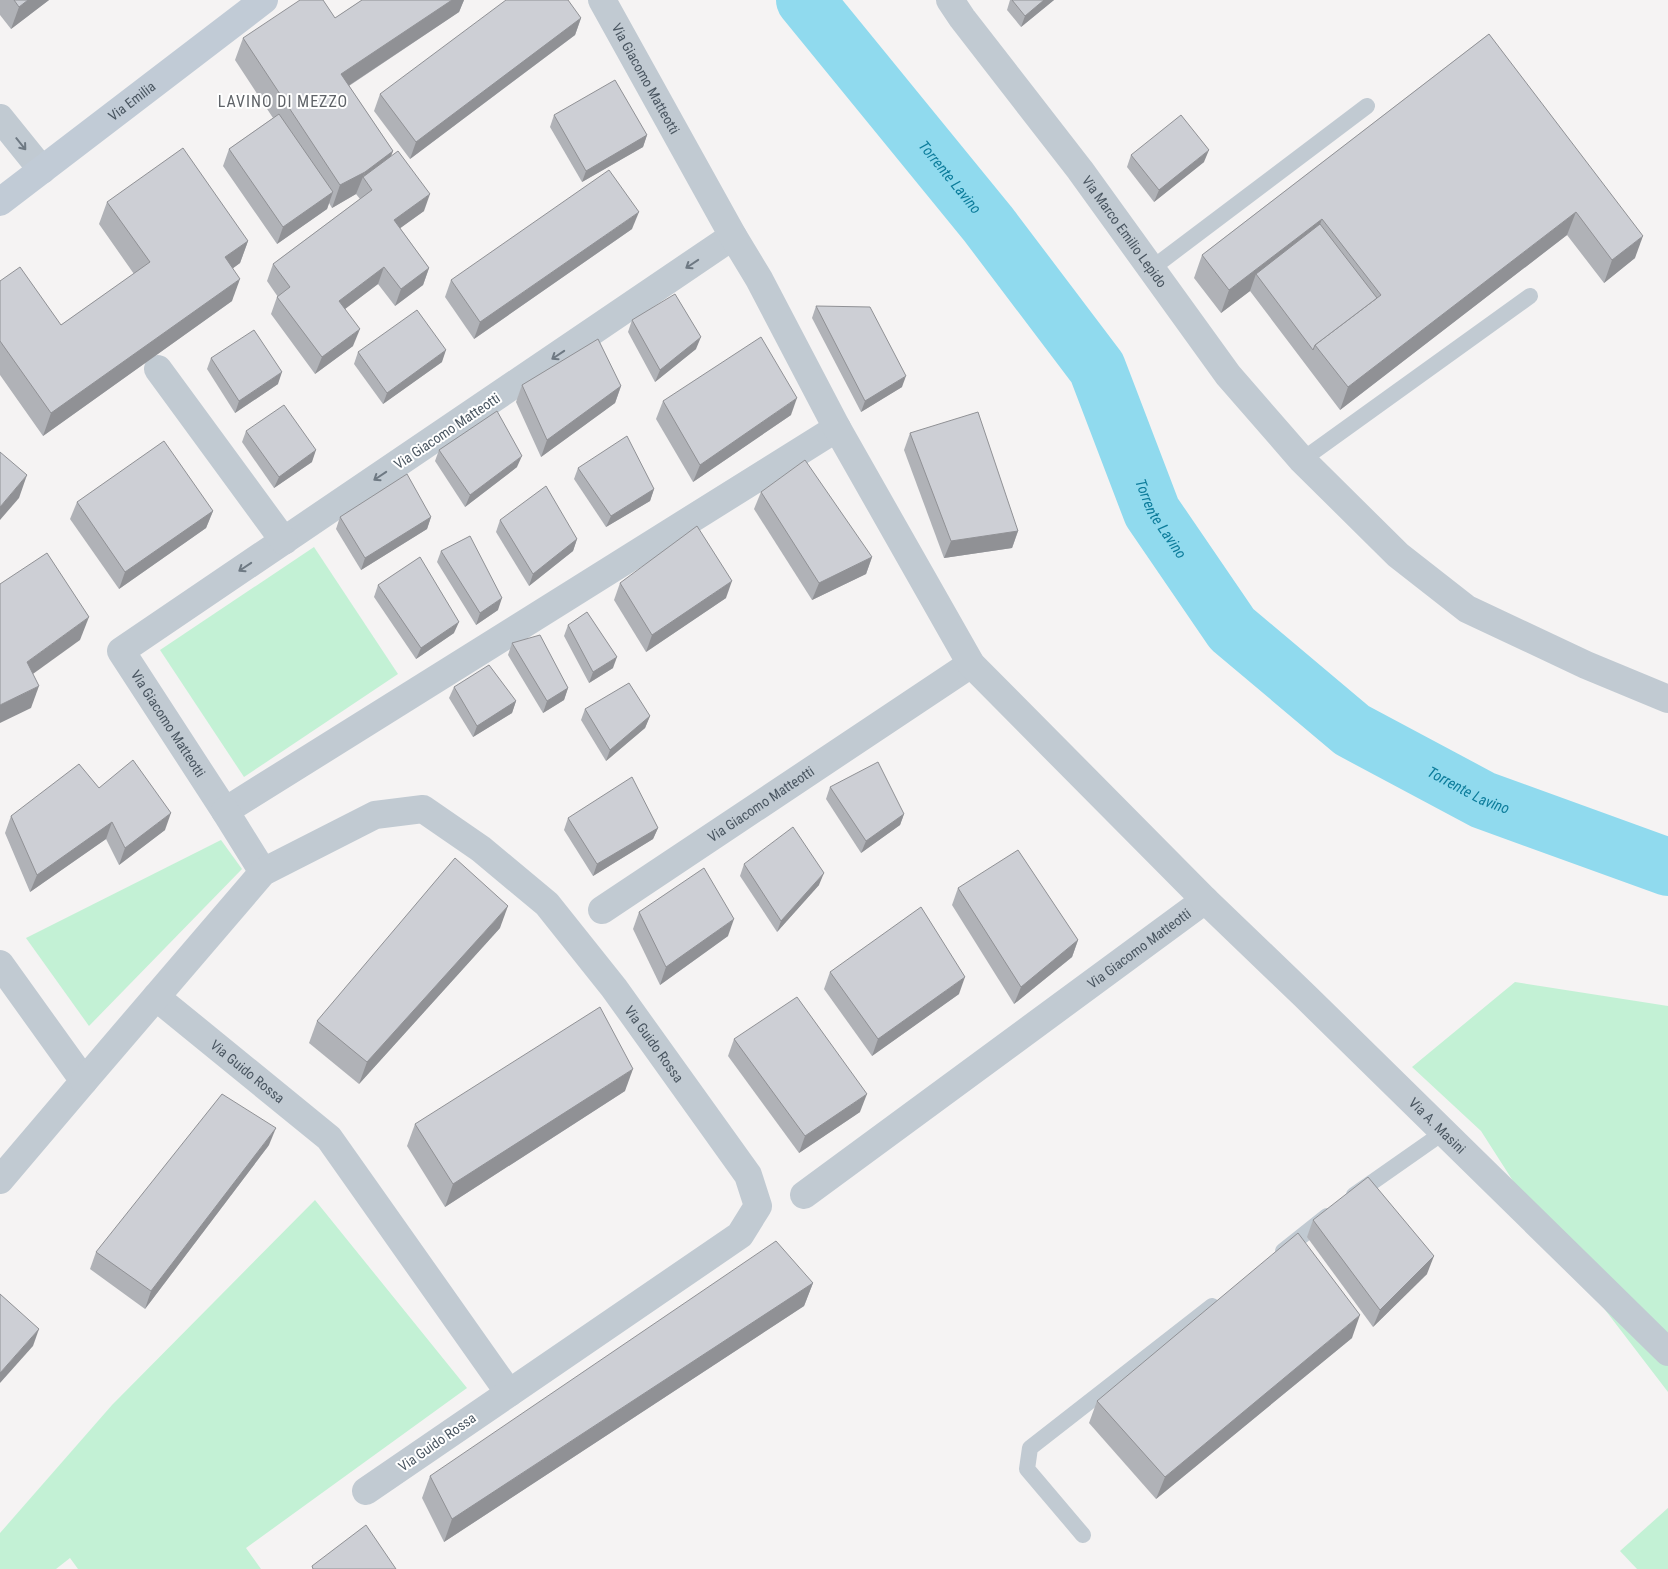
<svg xmlns="http://www.w3.org/2000/svg" width="1668" height="1569" viewBox="0 0 1668 1569" font-family="'Roboto Condensed',sans-serif">
<style>
.green{fill:#c3f1d5}
.lines{fill:none;stroke-linecap:round;stroke-linejoin:round}
.river{stroke:#90daee;stroke-width:58}
.service{stroke:#c1cad2;stroke-width:16}
.minor{stroke:#c1cad2;stroke-width:28}
.tertiary{stroke:#c1cad2;stroke-width:28}
.secondary{stroke:#c1cbd6;stroke-width:28}
.wall{fill:#b0b2b7}
.shaded-wall{fill:#909195}
.building{fill:#cdcfd5;stroke:#909195}
.oneway{stroke:#6e7983}
.labels{text-anchor:middle;stroke-width:4;stroke-linejoin:round;paint-order:stroke}
.street-label{font-size:14px;fill:#4a5661;stroke:#fff}
.water-label{font-size:15px;font-style:italic;fill:#0c7c9b;stroke:#fff}
.quarter-label{font-size:16px;letter-spacing:1px;fill:#5f6368;stroke:#fff}
</style>
<rect width="100%" height="100%" fill="#f5f3f3"/>
<g class="green">
<polygon points="314,547 398,674 244,777 160,650"/>
<polygon points="221,840 242,869 89,1026 26,938"/>
<polygon points="1515,982 1668,1006 1668,1392 1547,1234 1481,1131 1412,1067"/>
<polygon points="315,1200 467,1388 246,1548 261,1569 78,1569 70,1558 56,1569 0,1569 0,1533 112,1405"/>
<polygon points="1668,1508 1668,1569 1637,1569 1620,1551"/>
</g>
<g class="lines">
<path class="river" id="s1" d="M 805,0 L 988,224 L 1097,368 L 1152,512 L 1232,629 L 1352,730 L 1483,800 L 1668,867"/>
<g class="service">
<polyline points="1151,269 1367,106"/>
<polyline points="1302,460 1530,296"/>
<polyline points="1354,1195 1444,1132"/>
<polyline points="1283,1251 1327,1216"/>
<polyline points="1083,1535 1027,1469 1030,1448 1212,1306"/>
</g>
<g class="minor">
<path id="s2" d="M 950,0 L 962,18 L 1080,170 L 1228,375 L 1302,460 L 1398,555 L 1467,609 L 1586,665 L 1668,699"/>
<polyline points="0,118 42,170"/>
<path id="s3" d="M 733,236 L 121,651 L 225,811 L 837,428"/>
<polyline points="158,369 284,541"/>
<polyline points="225,811 263,872"/>
<path id="s4" d="M 602,910 L 971,664"/>
<polyline points="0,964 84,1081 0,1180"/>
<path id="s5" d="M 156,997 L 329,1138 L 509,1393"/>
<path id="s6" d="M 84,1081 L 263,872 L 375,815 L 423,809 L 481,849 L 547,904 L 614,988 L 748,1175 L 758,1206 L 740,1235 L 366,1491"/>
<path id="s7" d="M 804,1195 L 1205,900"/>
</g>
<path class="tertiary" id="s8" d="M 602,0 L 733,236 L 759,279 L 837,428 L 971,664 L 1205,900 L 1305,996 L 1668,1352"/>
<path class="secondary" id="s9" d="M 0,202 L 264,0"/>
</g>
<g class="wall">
<polygon points="0,0 49,0 11,29 0,15"/>
<polygon points="362,0 464,0 459,12 349,86 393,151 391,156 424,211 400,228 429,268 423,285 395,306 378,284 345,309 353,346 315,374 271,314 277,297 278,297 267,281 273,264 360,199 356,194 332,208 329,203 327,209 277,244 223,166 229,149 273,118 235,60 243,38 335,18"/>
<polygon points="1010,0 1054,0 1021,27 1007,10"/>
<polygon points="581,18 575,35 410,159 374,111 380,94"/>
<polygon points="1489,34 1635,258 1604,283 1567,235 1340,410 1250,291 1221,313 1194,278 1202,255"/>
<polygon points="554,115 647,135 643,147 582,182 550,127"/>
<polygon points="1131,155 1204,162 1154,202 1127,167"/>
<polygon points="107,202 248,241 240,263 233,268 232,301 43,436 0,375 0,281 61,325 134,274 99,224"/>
<polygon points="632,229 474,339 445,297 451,280"/>
<polygon points="816,306 902,387 861,412 812,318"/>
<polygon points="632,320 696,349 655,382 628,332"/>
<polygon points="358,352 442,362 383,404 354,364"/>
<polygon points="211,358 278,384 235,413 207,369"/>
<polygon points="522,385 621,386 615,403 541,457 516,402"/>
<polygon points="663,401 791,415 693,482 656,419"/>
<polygon points="246,431 312,462 274,488 242,442"/>
<polygon points="910,433 1018,531 1012,548 944,558 904,450"/>
<polygon points="439,450 517,467 465,507 435,461"/>
<polygon points="578,468 654,489 650,501 606,527 574,479"/>
<polygon points="761,492 872,557 866,574 812,600 754,509"/>
<polygon points="77,502 213,511 206,528 119,589 70,519"/>
<polygon points="340,517 431,517 427,529 361,570 336,529"/>
<polygon points="500,520 577,539 573,551 529,586 496,532"/>
<polygon points="441,551 498,610 476,625 437,562"/>
<polygon points="620,583 726,598 646,652 614,600"/>
<polygon points="378,585 454,633 416,659 374,597"/>
<polygon points="568,625 613,668 589,683 564,636"/>
<polygon points="512,643 568,688 564,700 543,713 508,655"/>
<polygon points="454,687 516,701 512,713 473,737 449,698"/>
<polygon points="585,709 650,716 645,728 606,761 581,720"/>
<polygon points="830,787 904,814 900,825 861,853 826,799"/>
<polygon points="99,788 165,830 119,865 106,839 30,892 5,833 11,816"/>
<polygon points="568,818 658,828 653,839 593,876 564,830"/>
<polygon points="744,864 819,885 777,932 740,876"/>
<polygon points="958,888 1078,940 1072,957 1014,1004 952,905"/>
<polygon points="639,912 728,936 660,985 633,929"/>
<polygon points="500,928 359,1084 309,1043 317,1021"/>
<polygon points="830,972 959,994 872,1056 824,989"/>
<polygon points="734,1039 860,1112 799,1153 728,1056"/>
<polygon points="625,1091 445,1207 407,1146 415,1124"/>
<polygon points="269,1145 145,1309 90,1269 96,1252"/>
<polygon points="1313,1220 1427,1274 1373,1327 1307,1237"/>
<polygon points="813,1283 804,1306 444,1542 422,1498 430,1476"/>
<polygon points="1352,1338 1156,1499 1089,1423 1097,1401"/>
</g>
<g class="shaded-wall">
<polygon points="28,0 49,0 11,29 19,7"/>
<polygon points="452,0 464,0 459,12 333,96 341,74"/>
<polygon points="1044,0 1054,0 1021,27 1025,16"/>
<polygon points="581,18 575,35 410,159 416,142"/>
<polygon points="647,135 643,147 582,182 586,171"/>
<polygon points="1209,150 1204,162 1154,202 1159,190"/>
<polygon points="393,151 384,174 363,177 365,172"/>
<polygon points="365,172 356,194 332,208 340,185"/>
<polygon points="333,192 327,209 277,244 283,227"/>
<polygon points="430,194 424,211 388,237 394,220"/>
<polygon points="639,212 632,229 474,339 480,322"/>
<polygon points="1576,212 1567,235 1340,410 1348,387"/>
<polygon points="1322,219 1314,241 1256,274 1250,291 1221,313 1229,290"/>
<polygon points="1643,236 1635,258 1604,283 1612,260"/>
<polygon points="248,241 240,263 217,280 225,257"/>
<polygon points="384,267 378,284 333,318 339,301"/>
<polygon points="429,268 423,285 395,306 401,289"/>
<polygon points="240,279 232,301 43,436 51,413"/>
<polygon points="360,329 353,346 315,374 322,357"/>
<polygon points="701,337 696,349 655,382 660,370"/>
<polygon points="446,350 442,362 383,404 387,393"/>
<polygon points="282,372 278,384 235,413 239,401"/>
<polygon points="906,376 902,387 861,412 865,401"/>
<polygon points="621,386 615,403 541,457 547,440"/>
<polygon points="797,398 791,415 693,482 700,465"/>
<polygon points="316,450 312,462 274,488 279,477"/>
<polygon points="522,456 517,467 465,507 470,495"/>
<polygon points="27,475 19,498 0,520 0,507"/>
<polygon points="654,489 650,501 606,527 611,516"/>
<polygon points="213,511 206,528 119,589 125,572"/>
<polygon points="431,517 427,529 361,570 365,558"/>
<polygon points="1018,531 1012,548 944,558 951,541"/>
<polygon points="577,539 573,551 529,586 533,574"/>
<polygon points="872,557 866,574 812,600 819,583"/>
<polygon points="732,581 726,598 646,652 652,635"/>
<polygon points="502,598 498,610 476,625 480,613"/>
<polygon points="89,617 80,640 19,684 27,662"/>
<polygon points="459,622 454,633 416,659 421,648"/>
<polygon points="617,657 613,668 589,683 593,672"/>
<polygon points="39,686 31,708 0,723 0,705"/>
<polygon points="568,688 564,700 543,713 547,701"/>
<polygon points="516,701 512,713 473,737 477,726"/>
<polygon points="650,716 645,728 606,761 610,750"/>
<polygon points="171,813 165,830 119,865 125,848"/>
<polygon points="904,814 900,825 861,853 866,841"/>
<polygon points="112,822 106,839 30,892 37,875"/>
<polygon points="658,828 653,839 593,876 597,864"/>
<polygon points="824,873 819,885 777,932 781,921"/>
<polygon points="508,906 500,928 359,1084 367,1062"/>
<polygon points="734,919 728,936 660,985 666,967"/>
<polygon points="1078,940 1072,957 1014,1004 1021,987"/>
<polygon points="965,977 959,994 872,1056 878,1039"/>
<polygon points="633,1069 625,1091 445,1207 453,1184"/>
<polygon points="867,1094 860,1112 799,1153 805,1136"/>
<polygon points="276,1128 269,1145 145,1309 151,1291"/>
<polygon points="1434,1256 1427,1274 1373,1327 1380,1310"/>
<polygon points="813,1283 804,1306 444,1542 452,1519"/>
<polygon points="1360,1315 1352,1338 1156,1499 1165,1477"/>
<polygon points="39,1329 33,1346 0,1383 0,1373"/>
</g>
<g class="building">
<polygon points="14,0 28,0 19,7"/>
<polygon points="300,0 323,0 335,18 362,0 452,0 341,74 393,151 365,172 340,185 243,38"/>
<polygon points="506,0 568,0 581,18 416,142 380,94"/>
<polygon points="1012,0 1044,0 1025,16"/>
<polygon points="1489,34 1643,236 1612,260 1576,212 1348,387 1315,345 1381,295 1322,219 1229,290 1202,255"/>
<polygon points="615,80 647,135 586,171 554,115"/>
<polygon points="279,114 333,192 283,227 229,149"/>
<polygon points="1181,115 1209,150 1159,190 1131,155"/>
<polygon points="183,148 248,241 225,257 240,279 51,413 0,341 0,281 20,267 61,325 150,262 107,202"/>
<polygon points="398,151 430,194 394,220 429,268 401,289 384,267 339,301 360,329 322,357 277,297 290,287 273,264 372,190 363,177"/>
<polygon points="609,170 639,212 480,322 451,280"/>
<polygon points="1320,224 1377,298 1315,345 1313,350 1256,274"/>
<polygon points="675,294 701,337 660,370 632,320"/>
<polygon points="816,306 870,307 906,376 865,401"/>
<polygon points="417,310 446,350 387,393 358,352"/>
<polygon points="254,330 282,372 239,401 211,358"/>
<polygon points="761,337 797,398 700,465 663,401"/>
<polygon points="598,339 621,386 547,440 522,385"/>
<polygon points="284,405 316,450 279,477 246,431"/>
<polygon points="497,411 522,456 470,495 439,450"/>
<polygon points="978,412 1018,531 951,541 910,433"/>
<polygon points="627,436 654,489 611,516 578,468"/>
<polygon points="164,441 213,511 125,572 77,502"/>
<polygon points="0,452 27,475 0,507"/>
<polygon points="805,460 872,557 819,583 761,492"/>
<polygon points="407,474 431,517 365,558 340,517"/>
<polygon points="546,486 577,539 533,574 500,520"/>
<polygon points="697,526 732,581 652,635 620,583"/>
<polygon points="470,536 502,598 480,613 441,551"/>
<polygon points="47,553 89,617 27,662 39,686 0,705 0,584"/>
<polygon points="420,557 459,622 421,648 378,585"/>
<polygon points="587,612 617,657 593,672 568,625"/>
<polygon points="540,635 568,688 547,701 512,643"/>
<polygon points="489,665 516,701 477,726 454,687"/>
<polygon points="629,683 650,716 610,750 585,709"/>
<polygon points="133,760 171,813 125,848 112,822 37,875 11,816 79,764 99,788"/>
<polygon points="878,762 904,814 866,841 830,787"/>
<polygon points="632,777 658,828 597,864 568,818"/>
<polygon points="793,827 824,873 781,921 744,864"/>
<polygon points="1018,850 1078,940 1021,987 958,888"/>
<polygon points="455,858 508,906 367,1062 317,1021"/>
<polygon points="704,868 734,919 666,967 639,912"/>
<polygon points="921,907 965,977 878,1039 830,972"/>
<polygon points="797,997 867,1094 805,1136 734,1039"/>
<polygon points="600,1007 633,1069 453,1184 415,1124"/>
<polygon points="222,1094 276,1128 151,1291 96,1252"/>
<polygon points="1368,1177 1434,1256 1380,1310 1313,1220"/>
<polygon points="1298,1233 1360,1315 1165,1477 1097,1401"/>
<polygon points="776,1241 813,1283 452,1519 430,1476"/>
<polygon points="0,1294 39,1329 0,1373"/>
<polygon points="366,1525 396,1569 313,1569 312,1566"/>
</g>
<defs><path id="oneway-shaft" d="M-6 0H5M1.5-3L5.5 0L1.5 3" fill="none" stroke-width="1.6" stroke-linecap="round" stroke-linejoin="round" transform="scale(1.25)"/></defs>
<g class="oneway">
<use href="#oneway-shaft" transform="translate(21 144) rotate(51)"/>
<use href="#oneway-shaft" transform="translate(692 264) rotate(146)"/>
<use href="#oneway-shaft" transform="translate(558 355) rotate(146)"/>
<use href="#oneway-shaft" transform="translate(380 476) rotate(146)"/>
<use href="#oneway-shaft" transform="translate(245 567) rotate(146)"/>
</g>
<g class="labels">
<g class="street-label">
<text dy="5" stroke="none"><textPath href="#s8" startOffset="90">Via Giacomo Matteotti</textPath></text>
<text dy="5" stroke="none"><textPath href="#s9" startOffset="166">Via Emilia</textPath></text>
<text dy="5" stroke="none"><textPath href="#s2" startOffset="290">Via Marco Emilio Lepido</textPath></text>
<text transform="translate(447 431) rotate(-34)" y="5">Via Giacomo Matteotti</text>
<text dy="5" stroke="none"><textPath href="#s3" startOffset="826">Via Giacomo Matteotti</textPath></text>
<text dy="5" stroke="none"><textPath href="#s4" startOffset="191">Via Giacomo Matteotti</textPath></text>
<text dy="5" stroke="none"><textPath href="#s7" startOffset="416">Via Giacomo Matteotti</textPath></text>
<text dy="5" stroke="none"><textPath href="#s6" startOffset="782">Via Guido Rossa</textPath></text>
<text dy="5" stroke="none"><textPath href="#s5" startOffset="118">Via Guido Rossa</textPath></text>
<text dy="5" stroke="none"><textPath href="#s8" startOffset="1416">Via A. Masini</textPath></text>
<text transform="translate(437 1442) rotate(-35)" y="5">Via Guido Rossa</text>
</g>
<g class="water-label">
<text dy="5" stroke="none"><textPath href="#s1" startOffset="229">Torrente Lavino</textPath></text>
<text dy="5" stroke="none"><textPath href="#s1" startOffset="634">Torrente Lavino</textPath></text>
<text dy="5" stroke="none"><textPath href="#s1" startOffset="1054">Torrente Lavino</textPath></text>
</g>
<g class="quarter-label">
<text x="283" y="107">LAVINO DI MEZZO</text>
</g>
</g>
</svg>
